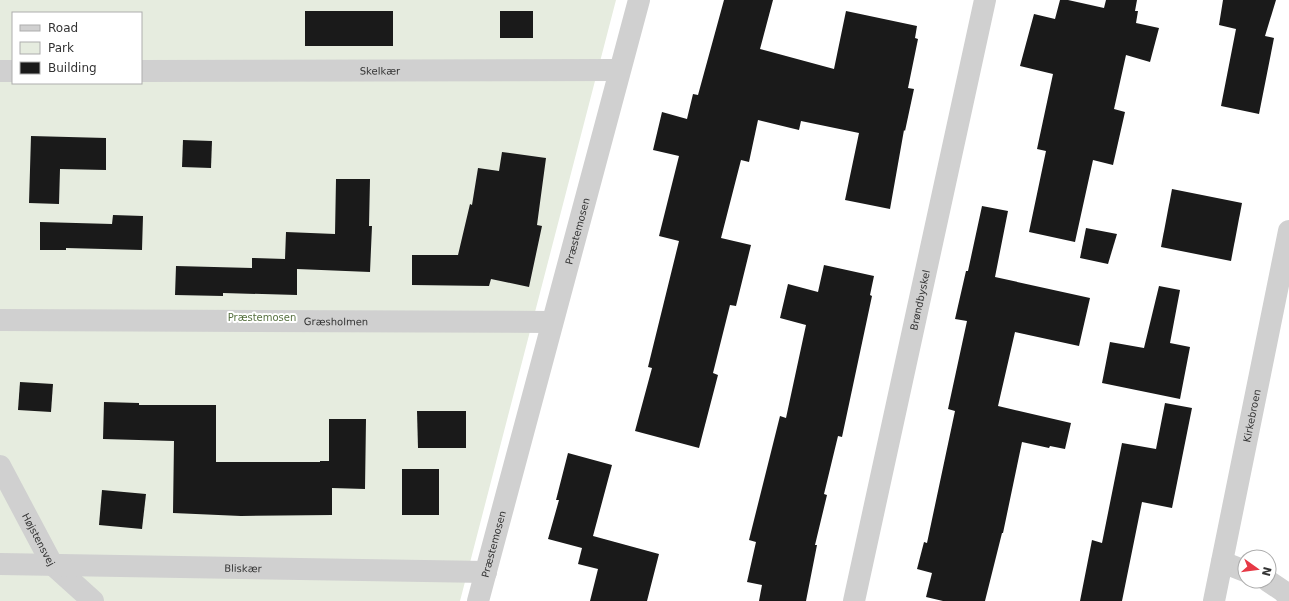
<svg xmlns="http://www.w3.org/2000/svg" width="1289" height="601" viewBox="0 0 1289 601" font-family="'DejaVu Sans',sans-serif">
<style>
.green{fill:#e6ecdf;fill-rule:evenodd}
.building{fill:#1a1a1a}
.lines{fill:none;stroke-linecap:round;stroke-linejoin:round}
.minor{stroke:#d0d0d0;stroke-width:22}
.labels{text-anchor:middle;stroke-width:4;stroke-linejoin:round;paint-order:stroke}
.street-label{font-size:10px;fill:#333;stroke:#fff}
.park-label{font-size:10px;fill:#56703f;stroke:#fff}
</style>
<rect width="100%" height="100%" fill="#fff"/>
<path class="green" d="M 0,0 L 616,0 L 460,601 L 0,601 ZM 13,13 L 141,13 L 141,83 L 13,83 Z"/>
<g class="building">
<polygon points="724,0 773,0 760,49 834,69 846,11 917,26 915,38 918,39 908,88 914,89 905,131 904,130 890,209 845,200 859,133 801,121 799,130 758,120 749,162 741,160 721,238 751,245 736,306 730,305 713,373 718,375 699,448 635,431 652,368 648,367 679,241 659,236 679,156 653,150 662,112 687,119 693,94 698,95"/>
<polygon points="1060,0 1068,0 1104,8 1106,0 1137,0 1135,11 1138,11 1136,23 1159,28 1150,62 1126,55 1114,109 1125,112 1113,165 1093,160 1075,242 1029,232 1046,151 1037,149 1053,74 1020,66 1034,14 1055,19"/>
<polygon points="1223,0 1276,0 1265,36 1274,38 1259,114 1221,106 1236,29 1219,25"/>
<rect x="305" y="11" width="88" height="35"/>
<rect x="500" y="11" width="33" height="27"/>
<polygon points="31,136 106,138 106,170 60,169 59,204 29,203"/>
<polygon points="183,140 212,141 211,168 182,167"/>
<polygon points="502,152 546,158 537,225 542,226 529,287 491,279 489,286 412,285 412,255 458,255 470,204 472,205 478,168 499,171"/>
<polygon points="336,179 370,179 369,226 372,226 370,272 297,269 297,295 223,293 223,296 175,295 176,266 252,268 252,258 285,259 286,232 335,234"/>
<polygon points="1172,189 1242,203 1231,261 1161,247"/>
<polygon points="982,206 1008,211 995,277 1090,298 1079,346 1015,332 998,406 1071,423 1065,449 1050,446 1049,448 1022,442 1003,533 1002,533 985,601 943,601 926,597 932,573 917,569 924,542 927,543 955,411 948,409 967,321 955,319 966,271 968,271"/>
<polygon points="113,215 143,216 142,250 66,248 66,250 40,250 40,222 112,224"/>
<polygon points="1086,228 1117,234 1108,264 1080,258"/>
<polygon points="824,265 874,276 870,295 872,296 842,437 838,436 824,494 827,495 815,545 817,545 806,601 759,601 762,585 747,582 756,542 749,540 780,416 786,418 806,325 780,318 788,284 818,292"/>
<polygon points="1159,286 1180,290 1170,343 1190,347 1180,399 1102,383 1110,342 1144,348"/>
<polygon points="20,382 53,384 51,412 18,410"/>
<polygon points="104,402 139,403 139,405 216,405 216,462 320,462 320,461 329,461 329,419 366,419 365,489 332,488 332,515 241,516 173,513 174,441 103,439"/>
<polygon points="1165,403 1192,408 1172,508 1142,502 1122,601 1080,601 1092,540 1102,543 1122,443 1156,449"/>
<polygon points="417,411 466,411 466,448 418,448"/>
<polygon points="568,453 612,465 593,536 659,554 647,601 590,601 598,569 578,564 582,548 548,539 559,500 556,500"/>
<rect x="402" y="469" width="37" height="46"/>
<polygon points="102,490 146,494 142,529 99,525"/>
</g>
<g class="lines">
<g class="minor">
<polyline points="0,71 13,71"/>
<path id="s1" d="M 141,71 L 619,70"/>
<path id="s2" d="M 0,320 L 552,322"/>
<path id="s3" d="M 0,466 L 52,564 L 93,601"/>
<polyline points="1222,562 1245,571"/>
<path id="s4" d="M 0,564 L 486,572"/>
<polyline points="1268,581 1283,591 1289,598"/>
<path id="s5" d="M 478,601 L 639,0"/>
<path id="s6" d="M 854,601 L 985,0"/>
<path id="s7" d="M 1214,601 L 1289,231"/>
</g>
</g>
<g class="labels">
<g class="street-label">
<text dy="4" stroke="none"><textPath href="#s1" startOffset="239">Skelkær</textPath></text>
<text dy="4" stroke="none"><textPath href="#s5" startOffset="383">Præstemosen</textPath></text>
<text dy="4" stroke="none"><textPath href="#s6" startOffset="308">Brøndbyskel</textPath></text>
<text dy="4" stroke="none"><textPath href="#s2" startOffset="336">Græsholmen</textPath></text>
<text dy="4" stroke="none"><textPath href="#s7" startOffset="189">Kirkebroen</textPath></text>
<text dy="4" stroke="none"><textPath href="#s3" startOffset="83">Højstensvej</textPath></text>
<text dy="4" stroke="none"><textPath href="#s5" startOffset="59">Præstemosen</textPath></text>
<text dy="4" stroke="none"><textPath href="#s4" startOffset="243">Bliskær</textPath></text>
</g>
<g class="park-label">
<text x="262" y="321">Præstemosen</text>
</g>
</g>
<rect x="12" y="12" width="130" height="72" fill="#ffffff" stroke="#adadad"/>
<rect x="20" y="25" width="20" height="6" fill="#d0d0d0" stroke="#adadad"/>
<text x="48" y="32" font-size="12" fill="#333333">Road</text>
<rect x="20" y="42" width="20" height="12" fill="#e6ecdf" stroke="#adadad"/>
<text x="48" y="52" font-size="12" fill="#333333">Park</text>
<rect x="20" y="62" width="20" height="12" fill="#1a1a1a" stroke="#adadad"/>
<text x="48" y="72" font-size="12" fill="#333333">Building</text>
<g transform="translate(1257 569) rotate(104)"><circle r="19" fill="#ffffff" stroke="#adadad"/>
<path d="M0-3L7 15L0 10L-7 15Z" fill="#e63946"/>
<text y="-6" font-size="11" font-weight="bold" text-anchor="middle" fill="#333333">N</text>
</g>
</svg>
